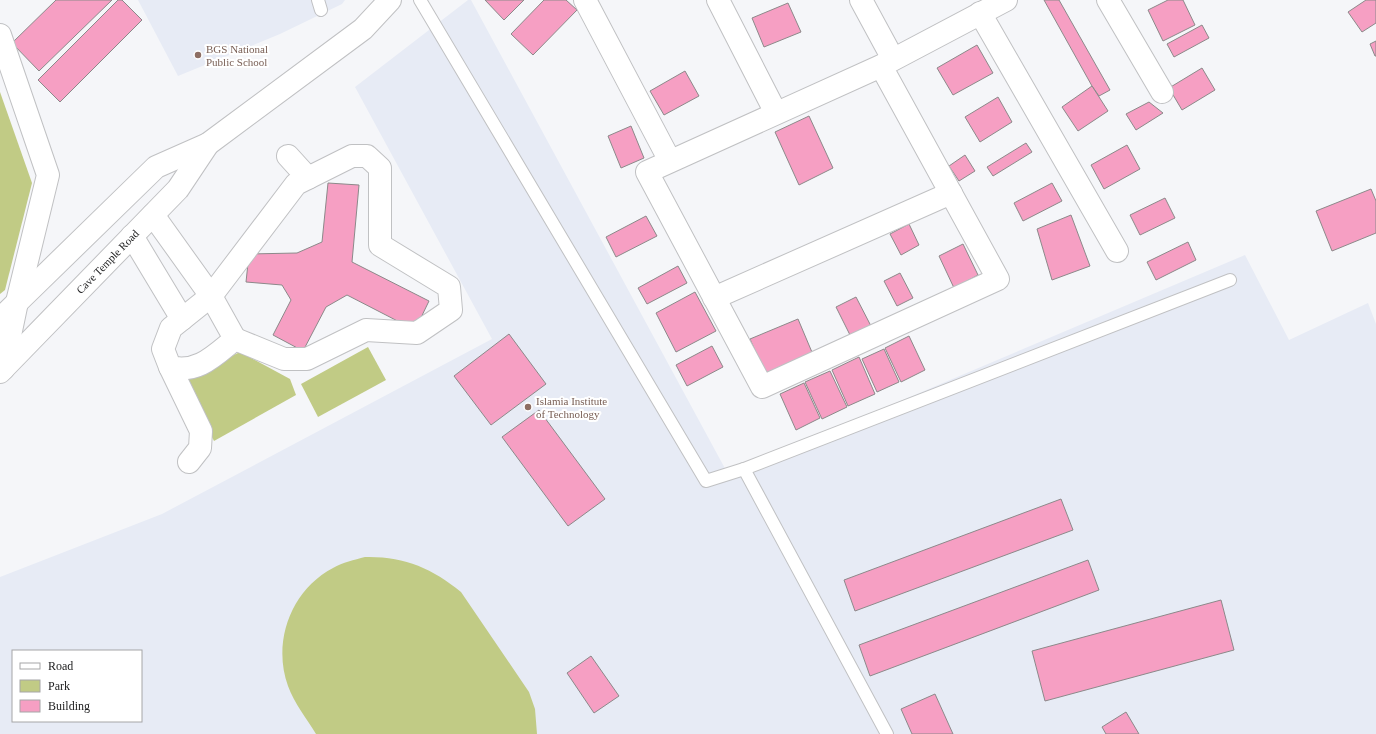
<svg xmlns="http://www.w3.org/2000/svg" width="1376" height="734" viewBox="0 0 1376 734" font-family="'Times New Roman',serif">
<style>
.built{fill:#e7ebf5;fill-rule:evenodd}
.green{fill:#c1cb85}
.building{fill:#f69fc3;stroke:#8c898a}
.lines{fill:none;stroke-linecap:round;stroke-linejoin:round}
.lane-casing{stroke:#c0c1c3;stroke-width:14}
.street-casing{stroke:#c0c1c3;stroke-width:24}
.secondary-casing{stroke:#c0c1c3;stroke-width:24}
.lane{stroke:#fff;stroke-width:12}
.street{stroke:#fff;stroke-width:22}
.secondary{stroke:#fff;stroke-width:22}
.education-dot{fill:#8d6e63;stroke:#fff;stroke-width:1.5}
.labels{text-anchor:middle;stroke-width:4;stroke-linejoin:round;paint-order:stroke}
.education-label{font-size:11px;fill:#785e54;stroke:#fff;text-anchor:start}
.street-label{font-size:11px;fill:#212122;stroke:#fff}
</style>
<rect width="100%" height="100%" fill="#f5f6f9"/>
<g class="built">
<polygon points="138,0 345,0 342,4 280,34 178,76"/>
<path d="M 468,0 L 471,0 L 728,474 L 1245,255 L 1289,340 L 1368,303 L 1376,324 L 1376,734 L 0,734 L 0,577 L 162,514 L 492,339 L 355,87 ZM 13,651 L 141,651 L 141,721 L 13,721 Z"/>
</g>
<g class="green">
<polygon points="0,92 32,183 5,290 0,294"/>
<polygon points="368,347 386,380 318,417 301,384"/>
<polygon points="240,352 290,379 296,395 214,441 182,380"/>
<path d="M 365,557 C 403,556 432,568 461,592 L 529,692 L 535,709 L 537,734 L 316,734 C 307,719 294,703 288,686 C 272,642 291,590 333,568 C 343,562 354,560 365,557 Z"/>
</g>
<g class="building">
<polygon points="56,0 112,0 39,71 12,43"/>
<polygon points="118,0 122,0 142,20 60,102 38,80"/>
<polygon points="485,0 524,0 504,20"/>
<polygon points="544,0 566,0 577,10 533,55 511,34"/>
<polygon points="1044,0 1059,0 1110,90 1099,96 1092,86"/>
<polygon points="1168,0 1183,0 1195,25 1163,41 1148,10"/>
<polygon points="1366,0 1376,0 1376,23 1362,32 1348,12"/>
<polygon points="788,3 801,32 764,47 752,18"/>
<polygon points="1202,25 1209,38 1174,57 1167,44"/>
<polygon points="1376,41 1376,56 1375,56 1370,44"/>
<polygon points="977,45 993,73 953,95 937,68"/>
<polygon points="1202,68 1215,90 1182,110 1169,88"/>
<polygon points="685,71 699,96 664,115 650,91"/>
<polygon points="1092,86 1108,111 1078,131 1062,107"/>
<polygon points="998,97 1012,122 980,142 965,117"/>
<polygon points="1149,102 1163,113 1136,130 1126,114"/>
<polygon points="809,116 833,168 799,185 775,132"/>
<polygon points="631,126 644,158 621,168 608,136"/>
<polygon points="1026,143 1032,152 993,176 987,167"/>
<polygon points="1127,145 1140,169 1104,189 1091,165"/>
<polygon points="965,155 975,171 959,181 949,166"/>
<polygon points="328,183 359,185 352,262 429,301 415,330 347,295 326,307 303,351 273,335 291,300 282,285 246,282 249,254 297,253 322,242"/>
<polygon points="1052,183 1062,201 1023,221 1014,203"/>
<polygon points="1371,189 1376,201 1376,233 1332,251 1316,211"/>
<polygon points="1165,198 1175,218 1140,235 1130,215"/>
<polygon points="1071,215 1090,266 1052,280 1037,229"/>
<polygon points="646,216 657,236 616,257 606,237"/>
<polygon points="909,224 919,245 901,255 890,234"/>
<polygon points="1188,242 1196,260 1156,280 1147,262"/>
<polygon points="963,244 978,275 954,288 939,256"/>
<polygon points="678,266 687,283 647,304 638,288"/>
<polygon points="900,273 913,298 897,306 884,281"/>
<polygon points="695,292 716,331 676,352 656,313"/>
<polygon points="856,297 872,328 852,339 836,307"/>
<polygon points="798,319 814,357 767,378 750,339"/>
<polygon points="509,334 546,384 491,425 454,376"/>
<polygon points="909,336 925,370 901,382 885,348"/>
<polygon points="712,346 723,367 687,386 676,365"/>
<polygon points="884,349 899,382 877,392 862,359"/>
<polygon points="859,357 875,394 848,406 832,370"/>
<polygon points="830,371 847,407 822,419 805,382"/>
<polygon points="804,383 820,418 796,430 780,394"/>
<polygon points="539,410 605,499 568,526 502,437"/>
<polygon points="1061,499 1073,530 855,611 844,580"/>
<polygon points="1088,560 1099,590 870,676 859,645"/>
<polygon points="1221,600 1234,650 1045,701 1032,651"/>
<polygon points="591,656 619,696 594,713 567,673"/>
<polygon points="935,694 953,734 912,734 901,709"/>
<polygon points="1126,712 1139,734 1106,734 1102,727"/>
</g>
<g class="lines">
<defs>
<g id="lane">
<polyline points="318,0 321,10"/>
<polyline points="420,0 706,481 744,469 1230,280"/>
<polyline points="744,469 887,734"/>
</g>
<g id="street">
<polyline points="585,0 670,161"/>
<polyline points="718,0 776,113"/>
<polyline points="861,0 893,59"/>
<polyline points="1108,0 1162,92"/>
<polyline points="980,13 1117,251"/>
<polyline points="0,35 48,175 17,302 3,369"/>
<polyline points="881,66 998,279 762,387 647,172 881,66 1006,0"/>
<polyline points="288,156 308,178"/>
<path d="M 352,156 L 367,156 L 380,168 L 380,245 L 449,287 L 451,310 L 417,333 L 366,330 L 307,359 L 284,359 L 235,339 C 215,355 198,374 170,367 L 163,349 L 171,328 L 211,296 L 296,184 Z"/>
<polyline points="153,215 211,296 235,339"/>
<polyline points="132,236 182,319"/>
<polyline points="714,298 951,193"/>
<polyline points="170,367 201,431 200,448 189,462"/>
</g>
<g id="secondary">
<polyline points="0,319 156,167 208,144 363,29 390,0"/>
<path id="s1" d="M 0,372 L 178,189 L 208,144"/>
</g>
</defs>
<use href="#lane" class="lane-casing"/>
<use href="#street" class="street-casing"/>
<use href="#secondary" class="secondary-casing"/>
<use href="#lane" class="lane"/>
<use href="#street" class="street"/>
<use href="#secondary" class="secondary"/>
</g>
<g class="education-dot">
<circle cx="198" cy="55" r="4"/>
<circle cx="528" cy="407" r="4"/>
</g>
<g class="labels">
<g class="education-label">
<text x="206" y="53">BGS National<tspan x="206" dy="13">Public School</tspan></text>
<text x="536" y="405">Islamia Institute<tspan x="536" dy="13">of Technology</tspan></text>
</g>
<g class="street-label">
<text dy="4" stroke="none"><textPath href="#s1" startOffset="154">Cave Temple Road</textPath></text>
</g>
</g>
<rect x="12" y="650" width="130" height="72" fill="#ffffff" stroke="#a6a6a7"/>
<rect x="20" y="663" width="20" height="6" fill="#ffffff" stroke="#a6a6a7"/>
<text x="48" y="670" font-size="12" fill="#212122">Road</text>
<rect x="20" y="680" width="20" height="12" fill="#c1cb85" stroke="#a6a6a7"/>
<text x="48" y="690" font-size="12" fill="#212122">Park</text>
<rect x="20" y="700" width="20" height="12" fill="#f69fc3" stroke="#a6a6a7"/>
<text x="48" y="710" font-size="12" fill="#212122">Building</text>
</svg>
